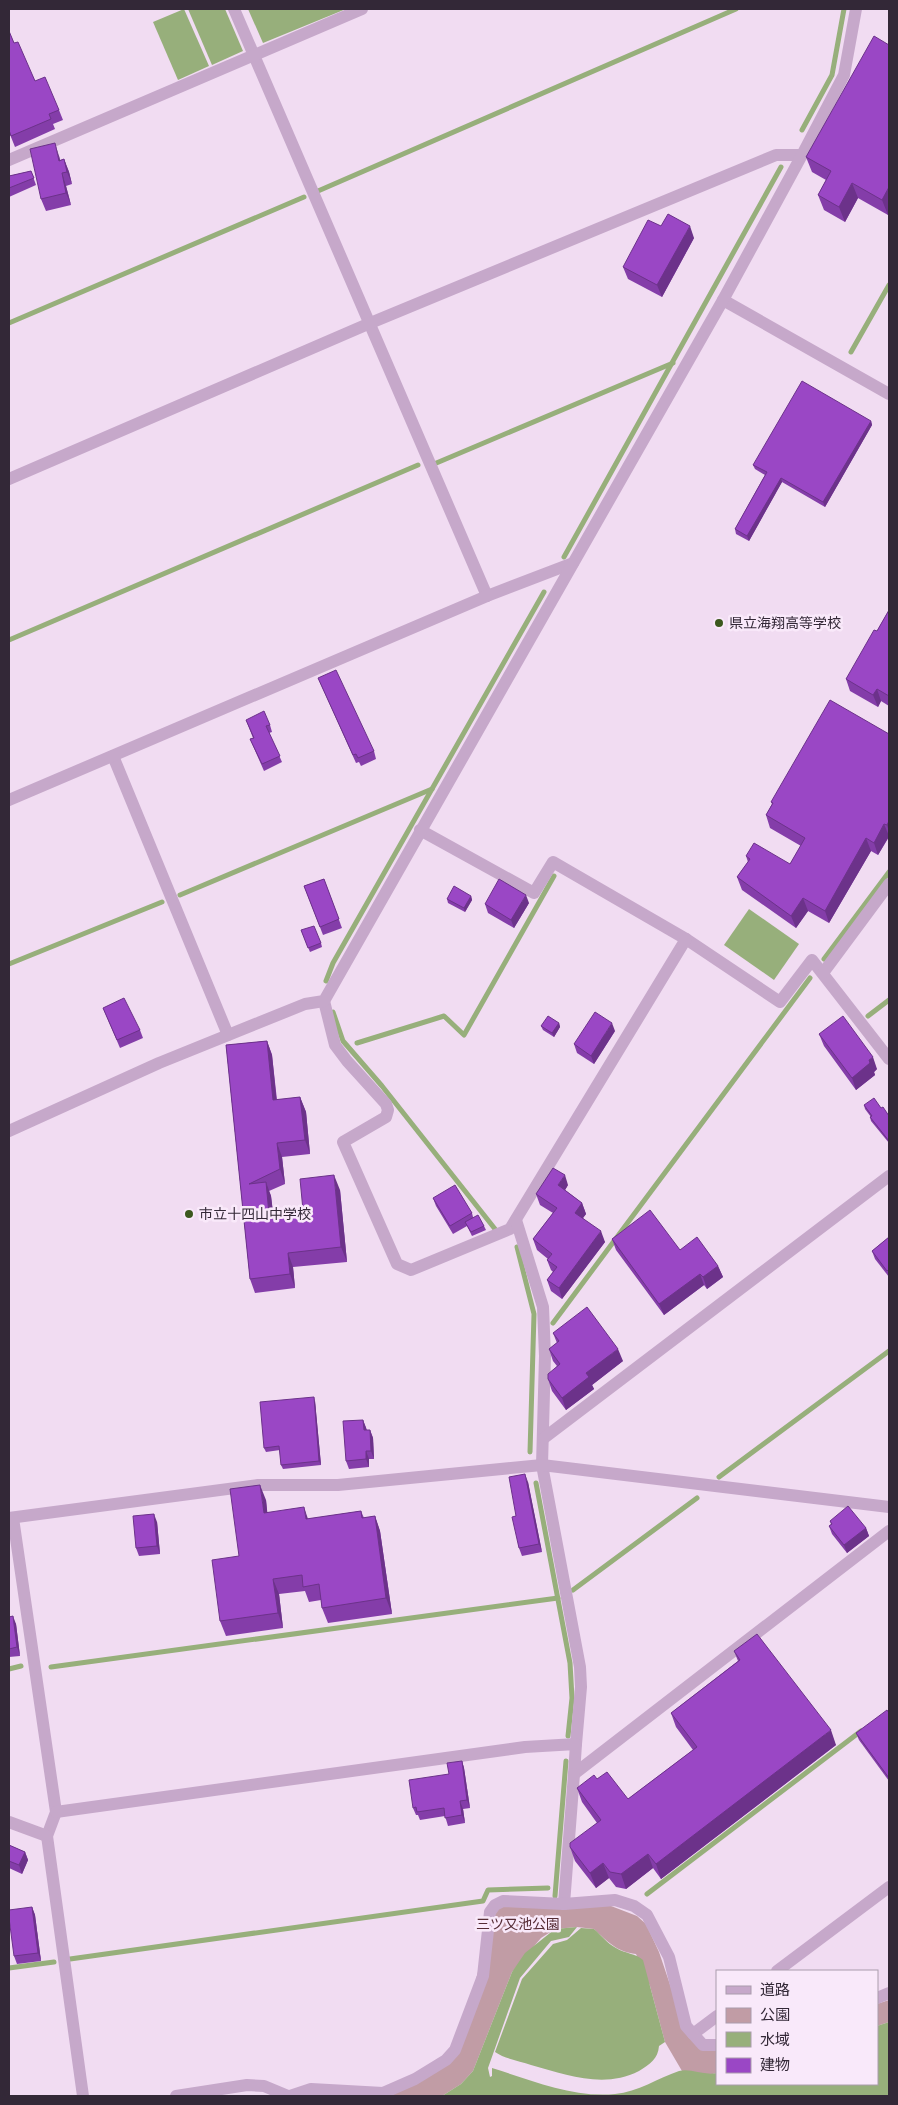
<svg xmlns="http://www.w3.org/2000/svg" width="898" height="2105" viewBox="0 0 898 2105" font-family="'Titillium Web','Noto Sans JP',sans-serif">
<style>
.green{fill:#c19ca5}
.water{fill:#97af7b}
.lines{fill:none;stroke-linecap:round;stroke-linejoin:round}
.stream{stroke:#97af7b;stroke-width:5}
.minor{stroke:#c6a8ca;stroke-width:12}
.wall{fill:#843da9}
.shaded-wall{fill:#6c328a}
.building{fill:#9a47c5;stroke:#6c328a}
.poi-dot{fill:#3c581e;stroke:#f9e9fa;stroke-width:2}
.labels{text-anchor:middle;stroke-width:5;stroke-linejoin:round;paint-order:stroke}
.poi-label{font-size:14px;fill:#332837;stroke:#f9e9fa;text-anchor:start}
.park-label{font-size:14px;fill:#552c35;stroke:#f9e9fa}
</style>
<rect width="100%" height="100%" fill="#f1dcf2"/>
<g class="green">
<path d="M 495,1906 L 611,1906 L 637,1916 L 646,1924 L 659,1952 L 687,2035 L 717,2051 L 717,2073 L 708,2075 L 682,2071 L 665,2042 L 650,1986 L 636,1954 C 617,1952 607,1941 594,1929 L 577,1927 L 555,1929 L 541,1938 L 512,1972 L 473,2071 L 461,2084 L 442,2096 L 305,2096 L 314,2092 L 380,2095 L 456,2057 Z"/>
<polygon points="889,2000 889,2022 877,2026 877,2004"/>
</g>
<g class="water">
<polygon points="184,9 209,66 178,80 153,22"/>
<polygon points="188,9 225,9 243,51 212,65"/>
<polygon points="248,9 346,9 263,43"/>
<polygon points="749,909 799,944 774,980 724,945"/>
<path d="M 577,1927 L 569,1937 L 551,1941 L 520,1978 L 488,2068 L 490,2077 L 492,2076 L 492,2068 C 531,2080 573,2098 615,2094 C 638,2092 658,2078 679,2071 C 691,2068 704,2076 717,2073 L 717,2084 L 877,2084 L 877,2026 L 889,2022 L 889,2096 L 442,2096 L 461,2084 L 473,2071 L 512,1972 L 525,1953 L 555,1929 Z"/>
<path d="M 581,1928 L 594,1929 C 602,1936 607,1943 616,1948 C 626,1954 635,1953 643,1960 L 665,2042 L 659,2046 C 658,2059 650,2064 639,2071 C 604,2089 567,2075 531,2065 C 520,2061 505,2059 495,2052 L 522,1979 L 553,1944 L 567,1940 Z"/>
</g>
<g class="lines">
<g class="stream">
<polyline points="802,130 832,75 844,9"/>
<polyline points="318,191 736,9"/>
<polyline points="9,323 304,197"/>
<polyline points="851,352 889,285"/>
<polyline points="434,464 673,363"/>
<polyline points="564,557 781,167"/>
<polyline points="9,640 418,465"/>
<polyline points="180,895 432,789"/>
<polyline points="824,959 889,872"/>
<polyline points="9,964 162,902"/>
<polyline points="326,981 333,963 544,592"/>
<polyline points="333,1012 343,1041 382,1086 495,1229"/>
<polyline points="868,1016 889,1000"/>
<polyline points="357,1043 444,1016 464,1035 554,876"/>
<polyline points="517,1247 534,1314 530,1452"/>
<polyline points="553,1323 810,978"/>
<polyline points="719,1477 889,1351"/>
<polyline points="536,1483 570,1663 572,1698 568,1736"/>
<polyline points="573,1590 697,1498"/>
<polyline points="51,1667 558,1598"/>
<polyline points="9,1669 21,1666"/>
<polyline points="647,1894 861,1731"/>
<polyline points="555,1896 566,1761"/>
<polyline points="70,1959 483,1901 488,1890 548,1888"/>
<polyline points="9,1968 54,1962"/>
</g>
<g class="minor">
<polyline points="234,9 487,596"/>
<polyline points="9,160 362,9"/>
<polyline points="723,300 889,394"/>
<polyline points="9,479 368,324 776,155 802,155"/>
<polyline points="113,756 228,1035"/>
<polyline points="9,800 487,596 573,563"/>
<polyline points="420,830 534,893 553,862 686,939 780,1002 812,960 889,1059"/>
<polyline points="823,973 889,884"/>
<polyline points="324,1001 335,1045 347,1061 386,1104 388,1110 386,1117 343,1142 397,1264 411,1270 510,1229 686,939"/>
<polyline points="9,1131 159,1063 305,1004 324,1001 723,300 802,155 844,75 856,9"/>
<polyline points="516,1220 543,1307 545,1356 542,1465 580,1667 581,1687 576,1744"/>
<polyline points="544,1438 889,1176"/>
<polyline points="9,1518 258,1485 338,1485 542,1465 889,1507"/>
<polyline points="13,1518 56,1812 47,1836 83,2096"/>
<polyline points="56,1812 525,1747 576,1744 574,1774 889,1531"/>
<polyline points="9,1822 47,1836"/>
<polyline points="564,1904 574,1774"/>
<polyline points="777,1971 889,1887"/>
<polyline points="877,1998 889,1993"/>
<polyline points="693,2034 717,2016"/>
<polyline points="176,2096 247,2085 264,2086 288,2096"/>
<polyline points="290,2096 311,2089 383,2093 415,2079 446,2060 455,2050 483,1976 490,1912 495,1905 503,1901 564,1904 615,1900 634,1906 647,1915 669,1957 686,2026 703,2045 717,2045"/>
</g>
</g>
<g class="wall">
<polygon points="9,31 14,43 35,81 59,110 63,120 53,124 55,129 15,147 9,132"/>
<polygon points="889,45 888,215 858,198 845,222 824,210 818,195 826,180 812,172 806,157"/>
<polygon points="59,156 60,160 64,159 69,172 72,184 66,186 71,205 46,211 41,199"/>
<polygon points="31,171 36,185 9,197 9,176"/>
<polygon points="661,226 694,238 662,297 628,279 623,267"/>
<polygon points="871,421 872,425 825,507 782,482 749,541 736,534 735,529 765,475 755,469 753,465"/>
<polygon points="889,610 889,706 881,701 878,707 850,691 846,679 877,631"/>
<polygon points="318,678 374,751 376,759 361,766 359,762 356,763"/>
<polygon points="246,720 270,725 272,732 269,733 282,762 264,771 250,739 253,738"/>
<polygon points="889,734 889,837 878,855 871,851 829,923 808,911 796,928 742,890 737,877 748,862 746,856 790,864 801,846 770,828 766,815 772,804 771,802"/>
<polygon points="324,879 342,928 323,935 304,886"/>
<polygon points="471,896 472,900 465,912 448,903 447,899"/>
<polygon points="529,903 514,928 488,913 485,904"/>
<polygon points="301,930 321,943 322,947 310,952"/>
<polygon points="103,1008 140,1030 143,1038 120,1048"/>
<polygon points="559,1023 560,1027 554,1037 543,1030 541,1026"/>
<polygon points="615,1031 594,1064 577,1053 574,1044"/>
<polygon points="819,1034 877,1069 874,1072 875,1075 856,1090 824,1046"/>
<polygon points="267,1041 272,1055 277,1100 300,1097 306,1112 310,1154 282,1157 285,1184 269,1191 271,1196 273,1214 303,1210 340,1190 347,1262 293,1267 295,1288 255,1293 250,1279 226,1045"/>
<polygon points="864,1105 889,1116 889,1143 871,1121 870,1117 871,1117 865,1109"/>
<polygon points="568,1185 565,1190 582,1203 586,1214 583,1218 605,1242 562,1299 551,1291 547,1280 553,1272 551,1270 547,1260 548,1259 537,1250 533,1239 553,1213 540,1205 536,1194"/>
<polygon points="433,1198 472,1213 473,1217 484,1226 486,1230 472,1236 467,1226 453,1234 436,1206"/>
<polygon points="889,1237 889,1277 875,1259 872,1251"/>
<polygon points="612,1239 680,1250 718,1266 723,1277 707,1289 704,1285 664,1315 616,1250"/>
<polygon points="553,1333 623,1361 592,1385 594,1389 566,1410 552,1391 548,1379 557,1366 553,1361 549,1349 557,1343"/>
<polygon points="315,1401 321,1465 283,1469 281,1465 280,1450 266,1452 264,1448"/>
<polygon points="363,1420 367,1430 370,1430 373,1438 374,1459 369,1459 369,1467 349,1469 346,1461"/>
<polygon points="528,1482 542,1552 522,1556 519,1548 516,1516"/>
<polygon points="266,1500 267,1512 308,1519 361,1511 364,1518 375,1516 380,1531 392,1614 328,1623 322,1608 321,1600 309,1602 305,1591 279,1594 283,1628 226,1636 220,1621 239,1556"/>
<polygon points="830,1521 866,1528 869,1536 847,1553 832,1534 829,1526 831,1524"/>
<polygon points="157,1522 160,1554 139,1556 136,1548"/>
<polygon points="9,1617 16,1624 20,1656 9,1657"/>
<polygon points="734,1651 836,1745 661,1879 653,1868 626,1889 616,1887 609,1878 596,1888 575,1861 570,1847 597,1823 582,1802 577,1788 597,1779 628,1799 693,1750 676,1727 671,1713 738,1661"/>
<polygon points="889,1713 889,1781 859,1740 856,1733"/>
<polygon points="462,1761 464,1768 470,1808 463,1809 465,1823 448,1826 445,1816 420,1820 418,1815 416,1815 413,1808 449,1774"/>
<polygon points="9,1845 25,1852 28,1860 22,1874 9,1868"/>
<polygon points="32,1907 35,1915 41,1961 17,1964 14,1956"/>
</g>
<g class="shaded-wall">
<polygon points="55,143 59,156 63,173 59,161"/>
<polygon points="64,159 69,172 72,184 67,172"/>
<polygon points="62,173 66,186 71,205 66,193"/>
<polygon points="852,183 858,198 845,222 839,207"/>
<polygon points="889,187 889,213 888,215 882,200"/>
<polygon points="690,226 694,238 662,297 657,285"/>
<polygon points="871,421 872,425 825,507 823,502"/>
<polygon points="781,478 782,482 749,541 747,536"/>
<polygon points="877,689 881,701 878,707 873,695"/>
<polygon points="889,821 889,832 887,825"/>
<polygon points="884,824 889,836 878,855 874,843"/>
<polygon points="866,838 871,851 829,923 825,911"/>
<polygon points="526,895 529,903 514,928 511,920"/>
<polygon points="471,896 472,900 465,912 464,908"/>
<polygon points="803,898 808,911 796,928 791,916"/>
<polygon points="559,1023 560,1027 554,1037 552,1033"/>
<polygon points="612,1023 615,1031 594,1064 591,1056"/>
<polygon points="267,1041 272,1055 278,1115 273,1100"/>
<polygon points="873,1057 877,1069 874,1072 875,1075 856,1090 852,1078 869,1060"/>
<polygon points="300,1097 306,1112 310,1154 305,1140"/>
<polygon points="277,1143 282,1157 285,1184 280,1169"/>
<polygon points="334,1175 340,1190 347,1262 341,1247"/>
<polygon points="565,1175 568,1185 562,1195 558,1185"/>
<polygon points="266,1182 271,1196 275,1228 269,1214"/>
<polygon points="582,1203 586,1214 579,1223 575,1213"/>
<polygon points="601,1231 605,1242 562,1299 559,1288"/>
<polygon points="288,1253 293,1267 295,1288 290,1274"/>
<polygon points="718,1266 723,1277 707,1289 703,1277"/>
<polygon points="700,1274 704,1285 664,1315 659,1304"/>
<polygon points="618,1349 623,1361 592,1385 594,1389 566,1410 562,1398 586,1373"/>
<polygon points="314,1397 315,1401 321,1465 319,1461"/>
<polygon points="363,1420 366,1428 367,1438 364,1430"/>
<polygon points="370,1430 373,1438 374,1459 371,1451"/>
<polygon points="366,1451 369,1459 369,1467 366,1459"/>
<polygon points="525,1474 528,1482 542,1552 539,1544"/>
<polygon points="260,1485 266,1500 269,1528 264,1513"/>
<polygon points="304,1507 309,1522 306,1519"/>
<polygon points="154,1514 157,1522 160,1554 157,1546"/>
<polygon points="375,1516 380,1531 392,1614 386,1598"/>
<polygon points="866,1528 869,1536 847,1553 844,1545"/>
<polygon points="273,1579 279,1594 283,1628 278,1613"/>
<polygon points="13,1616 16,1624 20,1656 17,1647"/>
<polygon points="831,1730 836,1745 661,1879 656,1864"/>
<polygon points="462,1761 464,1768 470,1808 467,1800"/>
<polygon points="460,1801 463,1809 465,1823 462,1815"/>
<polygon points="25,1852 28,1860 22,1874 19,1865"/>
<polygon points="648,1854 653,1868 626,1889 621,1874"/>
<polygon points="603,1863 609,1878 596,1888 590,1873"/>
<polygon points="32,1907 35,1915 41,1961 38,1953"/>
</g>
<g class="building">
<polygon points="9,31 14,43 18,42 35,81 45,77 59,110 49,114 51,119 11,136 9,130"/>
<polygon points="874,36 889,45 889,187 882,200 852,183 839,207 818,195 831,171 806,157"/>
<polygon points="55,143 59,161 64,159 67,172 62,173 66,193 41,199 30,149"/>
<polygon points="31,171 34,178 9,188 9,176"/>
<polygon points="668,214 690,226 657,285 623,267 648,220 661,226"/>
<polygon points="802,381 871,421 823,502 781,478 747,536 735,529 767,472 753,465"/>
<polygon points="889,610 889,696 877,689 873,695 846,679 874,630 877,631"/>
<polygon points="336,670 374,751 358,758 356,754 353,755 318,678"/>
<polygon points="830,700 889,734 889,821 887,825 884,824 874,843 866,838 825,911 803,898 791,916 737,877 750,859 746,856 754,843 790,864 805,838 766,815 773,803 771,802"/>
<polygon points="264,711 270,725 266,726 280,756 262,764 250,739 254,738 246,720"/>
<polygon points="324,879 339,919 320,927 304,886"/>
<polygon points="499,879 526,895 511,920 485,904"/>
<polygon points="454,886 471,896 464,908 447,899"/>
<polygon points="314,926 321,943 308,948 301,930"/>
<polygon points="124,998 140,1030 117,1040 103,1008"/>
<polygon points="595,1012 612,1023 591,1056 574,1044"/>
<polygon points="548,1016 559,1023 552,1033 541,1026"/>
<polygon points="843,1016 873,1057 869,1060 870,1063 852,1078 819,1034"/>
<polygon points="267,1041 273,1100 300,1097 305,1140 277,1143 280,1169 249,1184 266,1182 269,1214 303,1210 300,1179 334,1175 341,1247 288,1253 290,1274 250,1279 226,1045"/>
<polygon points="874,1098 881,1108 883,1107 889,1116 889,1141 870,1117 872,1116 864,1105"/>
<polygon points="553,1168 565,1175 558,1185 582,1203 575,1213 601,1231 559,1288 547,1280 557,1267 547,1260 552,1254 533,1239 557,1208 536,1194"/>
<polygon points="455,1185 472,1213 450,1226 433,1198"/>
<polygon points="650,1210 680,1250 697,1237 718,1266 703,1277 700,1274 659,1304 612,1239"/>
<polygon points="478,1215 484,1226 471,1232 465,1222"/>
<polygon points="889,1237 889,1269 887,1271 872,1251"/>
<polygon points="587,1307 618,1349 586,1373 589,1377 562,1398 548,1379 548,1374 560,1364 549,1349 559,1341 553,1333"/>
<polygon points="314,1397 319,1461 281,1465 279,1446 264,1448 260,1402"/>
<polygon points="363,1420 364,1430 370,1430 371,1451 366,1451 366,1459 346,1461 343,1421"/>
<polygon points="525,1474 539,1544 519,1548 512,1517 516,1516 509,1477"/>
<polygon points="260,1485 264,1513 304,1507 306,1519 361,1511 362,1518 375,1516 386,1598 322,1608 319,1584 303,1587 302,1575 273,1579 278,1613 220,1621 212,1560 239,1556 230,1489"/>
<polygon points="848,1506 866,1528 844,1545 829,1526 832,1524 830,1521"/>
<polygon points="154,1514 157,1546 136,1548 133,1516"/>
<polygon points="13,1616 17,1647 9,1649 9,1617"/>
<polygon points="757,1634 831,1730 656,1864 648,1854 621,1874 610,1872 603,1863 590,1873 570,1847 570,1843 601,1820 577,1788 594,1775 597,1779 607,1772 628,1799 697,1747 671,1713 740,1660 734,1651"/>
<polygon points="887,1710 889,1713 889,1778 856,1733"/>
<polygon points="462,1761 467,1800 460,1801 462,1815 445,1818 444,1808 417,1812 416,1807 413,1808 409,1780 449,1774 447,1763"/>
<polygon points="9,1845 25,1852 19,1865 9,1861"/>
<polygon points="32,1907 38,1953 14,1956 9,1918 9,1910"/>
</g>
<g class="poi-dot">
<circle cx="719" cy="623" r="5"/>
<circle cx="189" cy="1214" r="5"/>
</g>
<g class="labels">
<g class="poi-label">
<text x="729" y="628">県立海翔高等学校</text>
<text x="199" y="1219">市立十四山中学校</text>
</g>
<g class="park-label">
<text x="518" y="1929">三ツ又池公園</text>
</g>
</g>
<rect width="898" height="2105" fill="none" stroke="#332837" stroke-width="20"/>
<rect x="716" y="1970" width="162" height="115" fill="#f9e9fa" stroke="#aa9cac"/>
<rect x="726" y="1986" width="25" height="8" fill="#c6a8ca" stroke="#aa9cac"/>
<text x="760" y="1995" font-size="15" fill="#332837">道路</text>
<rect x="726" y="2008" width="25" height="15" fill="#c19ca5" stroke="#aa9cac"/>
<text x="760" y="2020" font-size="15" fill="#332837">公園</text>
<rect x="726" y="2032" width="25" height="15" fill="#97af7b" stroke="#aa9cac"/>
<text x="760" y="2045" font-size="15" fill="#332837">水域</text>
<rect x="726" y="2058" width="25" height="15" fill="#9a47c5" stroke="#aa9cac"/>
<text x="760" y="2070" font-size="15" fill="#332837">建物</text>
</svg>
